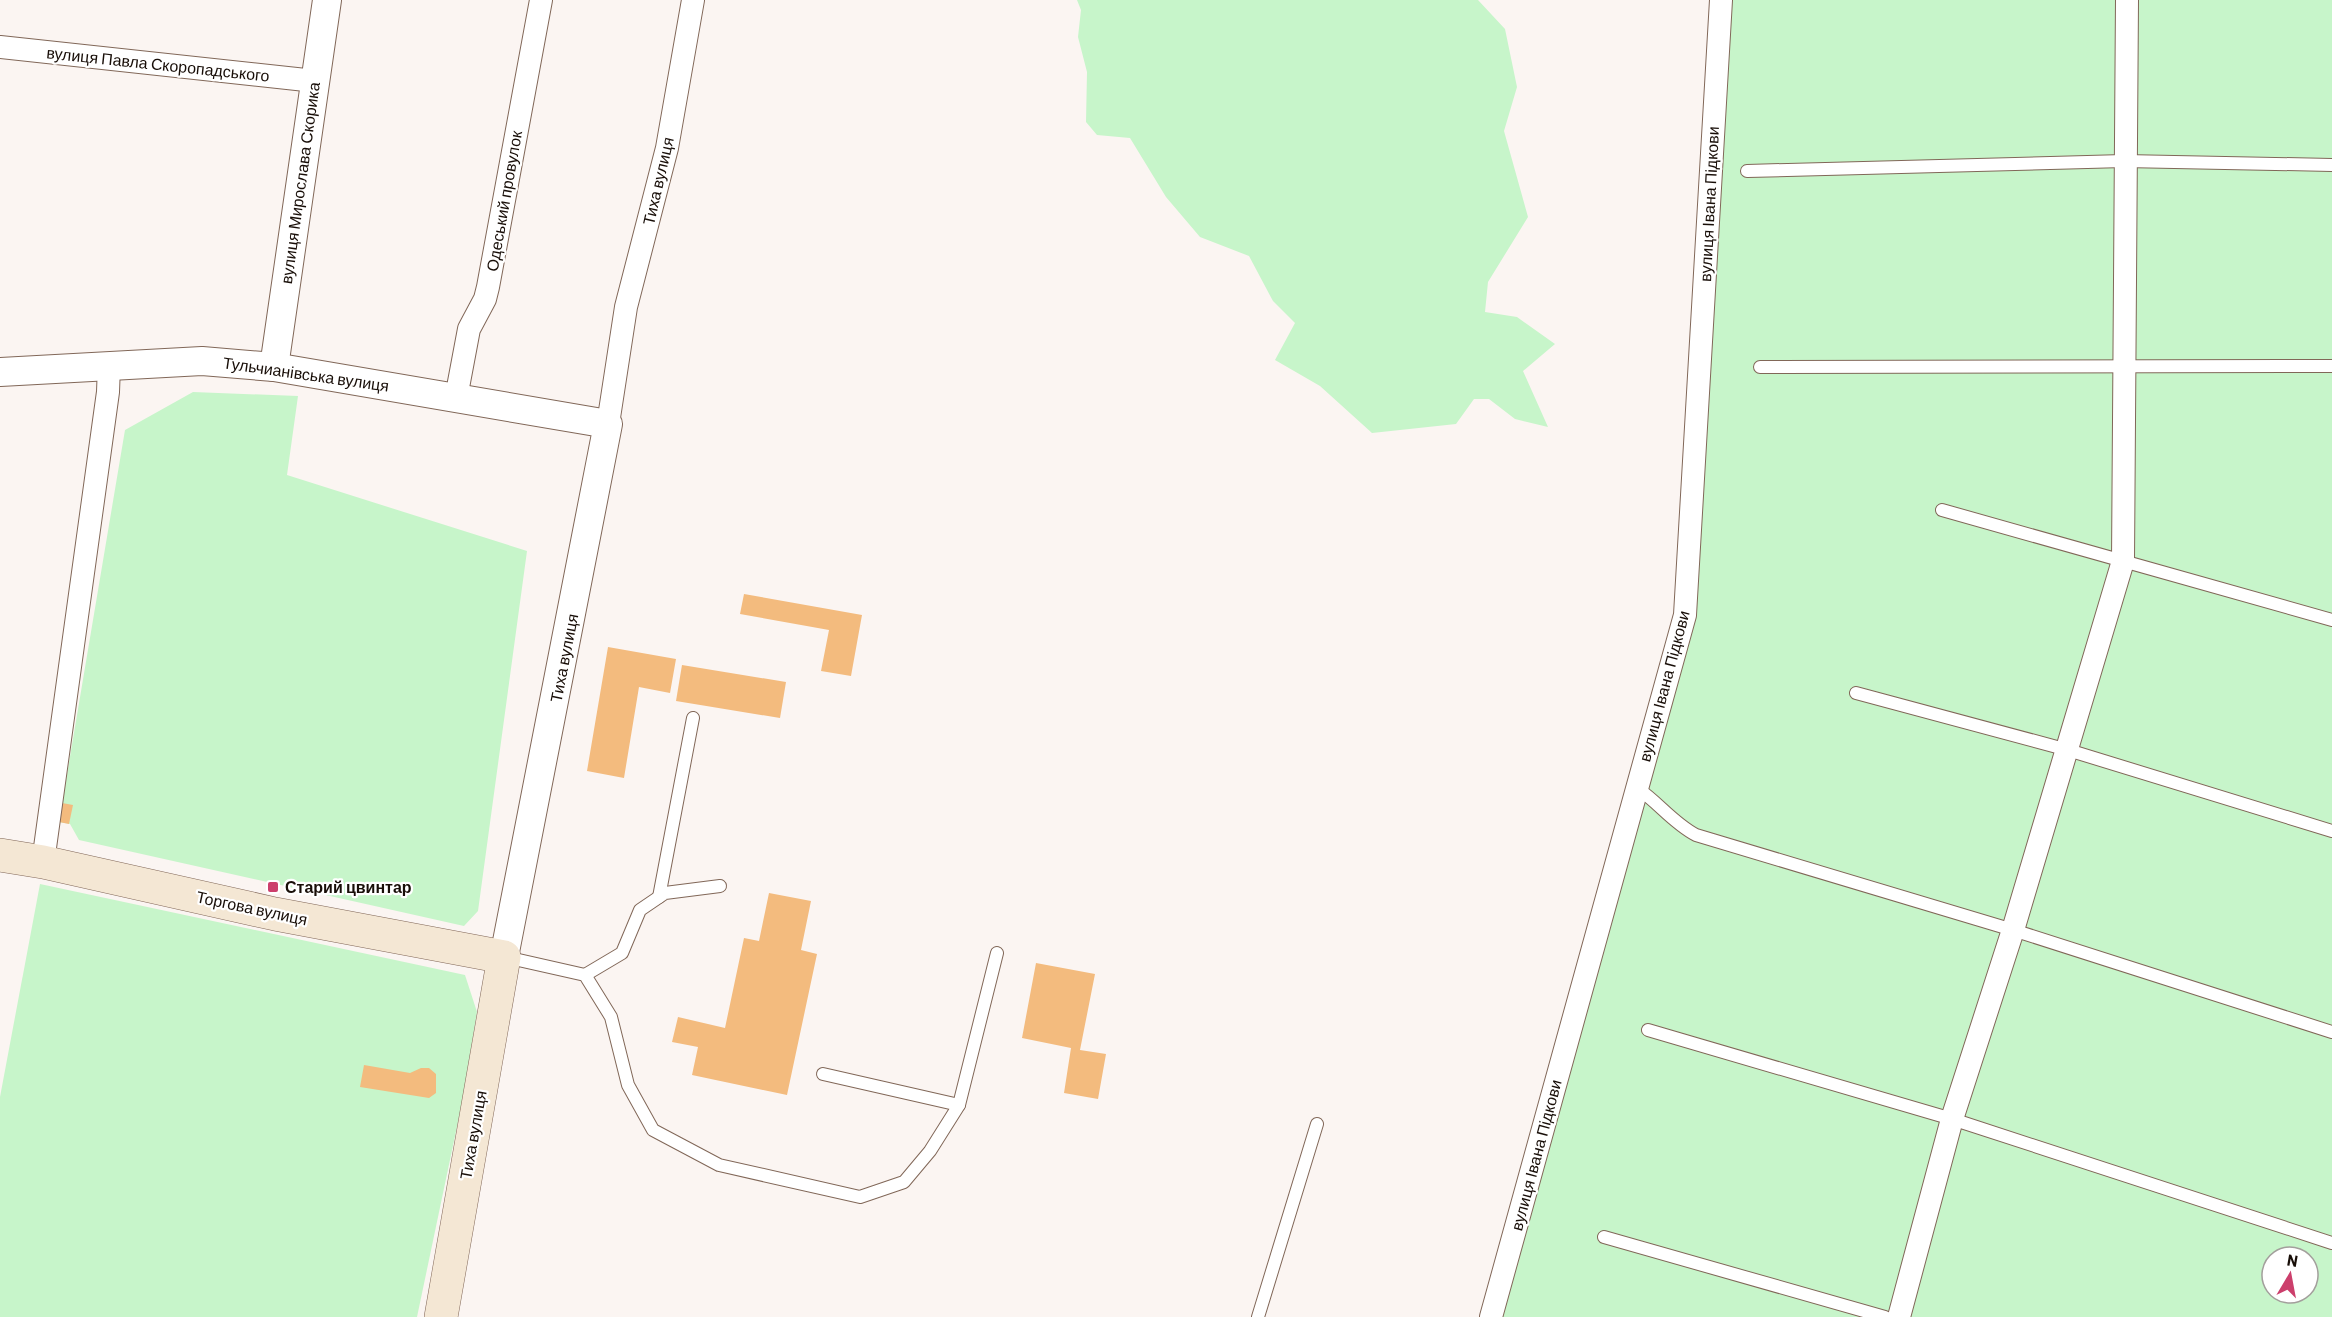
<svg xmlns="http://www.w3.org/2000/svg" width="2332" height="1317" viewBox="0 0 2332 1317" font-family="Barlow,sans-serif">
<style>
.green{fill:#c7f5ca;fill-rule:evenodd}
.building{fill:#f3bb7e}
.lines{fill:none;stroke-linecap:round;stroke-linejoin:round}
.service-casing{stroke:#816758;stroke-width:14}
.minor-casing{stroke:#816758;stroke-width:24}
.tertiary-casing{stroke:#816758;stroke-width:30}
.secondary-casing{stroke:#816758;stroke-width:34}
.service{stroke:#fff;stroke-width:12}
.minor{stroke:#fff;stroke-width:22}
.tertiary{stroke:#fff;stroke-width:28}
.secondary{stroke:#f4e7d4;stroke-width:33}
.poi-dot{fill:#cc3f6c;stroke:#fff;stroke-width:2}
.labels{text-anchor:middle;stroke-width:4.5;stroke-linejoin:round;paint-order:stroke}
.street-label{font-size:16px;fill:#180e08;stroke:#fff}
.poi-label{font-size:16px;font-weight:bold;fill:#180e08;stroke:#fff;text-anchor:start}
</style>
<rect width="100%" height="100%" fill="#fbf5f2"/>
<g class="green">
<polygon points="1077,0 1478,0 1505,29 1517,87 1504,131 1528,217 1488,282 1485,312 1517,317 1555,344 1523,371 1548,427 1515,419 1489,399 1474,399 1456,424 1372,433 1320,386 1275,360 1295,323 1273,301 1249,256 1200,237 1166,197 1130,138 1097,135 1086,122 1087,72 1078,37 1081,10"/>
<path d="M 1731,0 L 2332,0 L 2332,1317 L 1499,1317 L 1695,621 ZM 2272,1257 L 2308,1257 L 2308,1293 L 2272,1293 Z"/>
<polygon points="193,392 298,396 287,475 527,551 478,911 464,926 79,840 70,824 59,822 125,430"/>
<polygon points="40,884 465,975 477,1012 463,1098 417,1317 0,1317 0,1097"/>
</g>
<g class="building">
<polygon points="744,594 862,615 851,676 821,671 829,630 740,614"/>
<polygon points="608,647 676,659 670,693 639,687 624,778 587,771"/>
<polygon points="682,665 786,682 780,718 676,701"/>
<polygon points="62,803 73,805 69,824 59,822"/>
<polygon points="769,893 811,901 801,950 817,954 787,1095 692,1075 698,1047 672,1042 678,1017 725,1028 744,938 759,941"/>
<polygon points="1036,963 1095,974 1080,1050 1106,1054 1098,1099 1064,1093 1071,1048 1022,1038"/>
<polygon points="364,1065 410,1073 421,1068 429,1068 436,1074 436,1093 429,1098 360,1087"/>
</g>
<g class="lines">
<defs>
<g id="service">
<polyline points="1747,171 2124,161 2332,165"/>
<polyline points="1760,367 2332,366"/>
<polyline points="1942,510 2332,620"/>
<polyline points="1856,693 2068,750 2332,831"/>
<path d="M 1637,788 C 1658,802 1673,823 1696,835 L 2013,930 L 2332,1032"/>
<polyline points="659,897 693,718"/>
<polyline points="505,957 585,975 611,1017 628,1085 653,1130 719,1165 860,1197 904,1182 930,1151 959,1105 997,953"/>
<polyline points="585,975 622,953 640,910 665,893 720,886"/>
<polyline points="1648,1030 1952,1119 2332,1243"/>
<polyline points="823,1074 959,1105"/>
<polyline points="1604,1237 1885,1317"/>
<polyline points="1258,1317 1317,1124"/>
</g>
<g id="minor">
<polyline points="0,47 315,81"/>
<polyline points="456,398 469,329 485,299 488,287 541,0"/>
<polyline points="608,424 626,307 667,148 693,0"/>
<polyline points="43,862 108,392 109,365"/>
<polyline points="1491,1317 1685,615 1721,0"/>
<polyline points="1899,1317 1952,1119 2013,930 2123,561 2127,0"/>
</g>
<g id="tertiary">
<polyline points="274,367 327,0"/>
<polyline points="0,372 202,361 274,367 608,424 504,957"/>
</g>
<polyline id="secondary" points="0,855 43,862 275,914 504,957 441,1317"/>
</defs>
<use href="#service" class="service-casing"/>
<use href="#minor" class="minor-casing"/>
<use href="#tertiary" class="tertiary-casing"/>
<use href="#secondary" class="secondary-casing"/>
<use href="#service" class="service"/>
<use href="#minor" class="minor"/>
<use href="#tertiary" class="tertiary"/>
<use href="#secondary" class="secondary"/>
</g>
<rect class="poi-dot" x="267" y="881" width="12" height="12" rx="3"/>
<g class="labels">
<g class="street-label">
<text transform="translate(158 64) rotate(6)" y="6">вулиця Павла Скоропадського</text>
<text transform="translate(658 181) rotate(-77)" y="6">Тиха вулиця</text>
<text transform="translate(300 183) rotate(-82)" y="6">вулиця Мирослава Скорика</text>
<text transform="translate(504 201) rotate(-80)" y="6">Одеський провулок</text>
<text transform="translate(1709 204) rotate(-87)" y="6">вулиця Івана Підкови</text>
<text transform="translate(306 374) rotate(8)" y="6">Тульчианівська вулиця</text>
<text transform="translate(564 658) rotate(-79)" y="6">Тиха вулиця</text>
<text transform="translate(1664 686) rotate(-75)" y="6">вулиця Івана Підкови</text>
<text transform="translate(252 908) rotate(12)" y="6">Торгова вулиця</text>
<text transform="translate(473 1135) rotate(-80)" y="6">Тиха вулиця</text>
<text transform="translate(1536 1155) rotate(-75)" y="6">вулиця Івана Підкови</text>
</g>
<g class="poi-label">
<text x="285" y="893">Старий цвинтар</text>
</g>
</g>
<g transform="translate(2290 1275) rotate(10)"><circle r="28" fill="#ffffff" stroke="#a39f9c" stroke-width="1.5"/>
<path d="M0-4.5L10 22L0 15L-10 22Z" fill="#cc3f6c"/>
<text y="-9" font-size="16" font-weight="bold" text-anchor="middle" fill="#180e08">N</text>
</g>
</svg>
